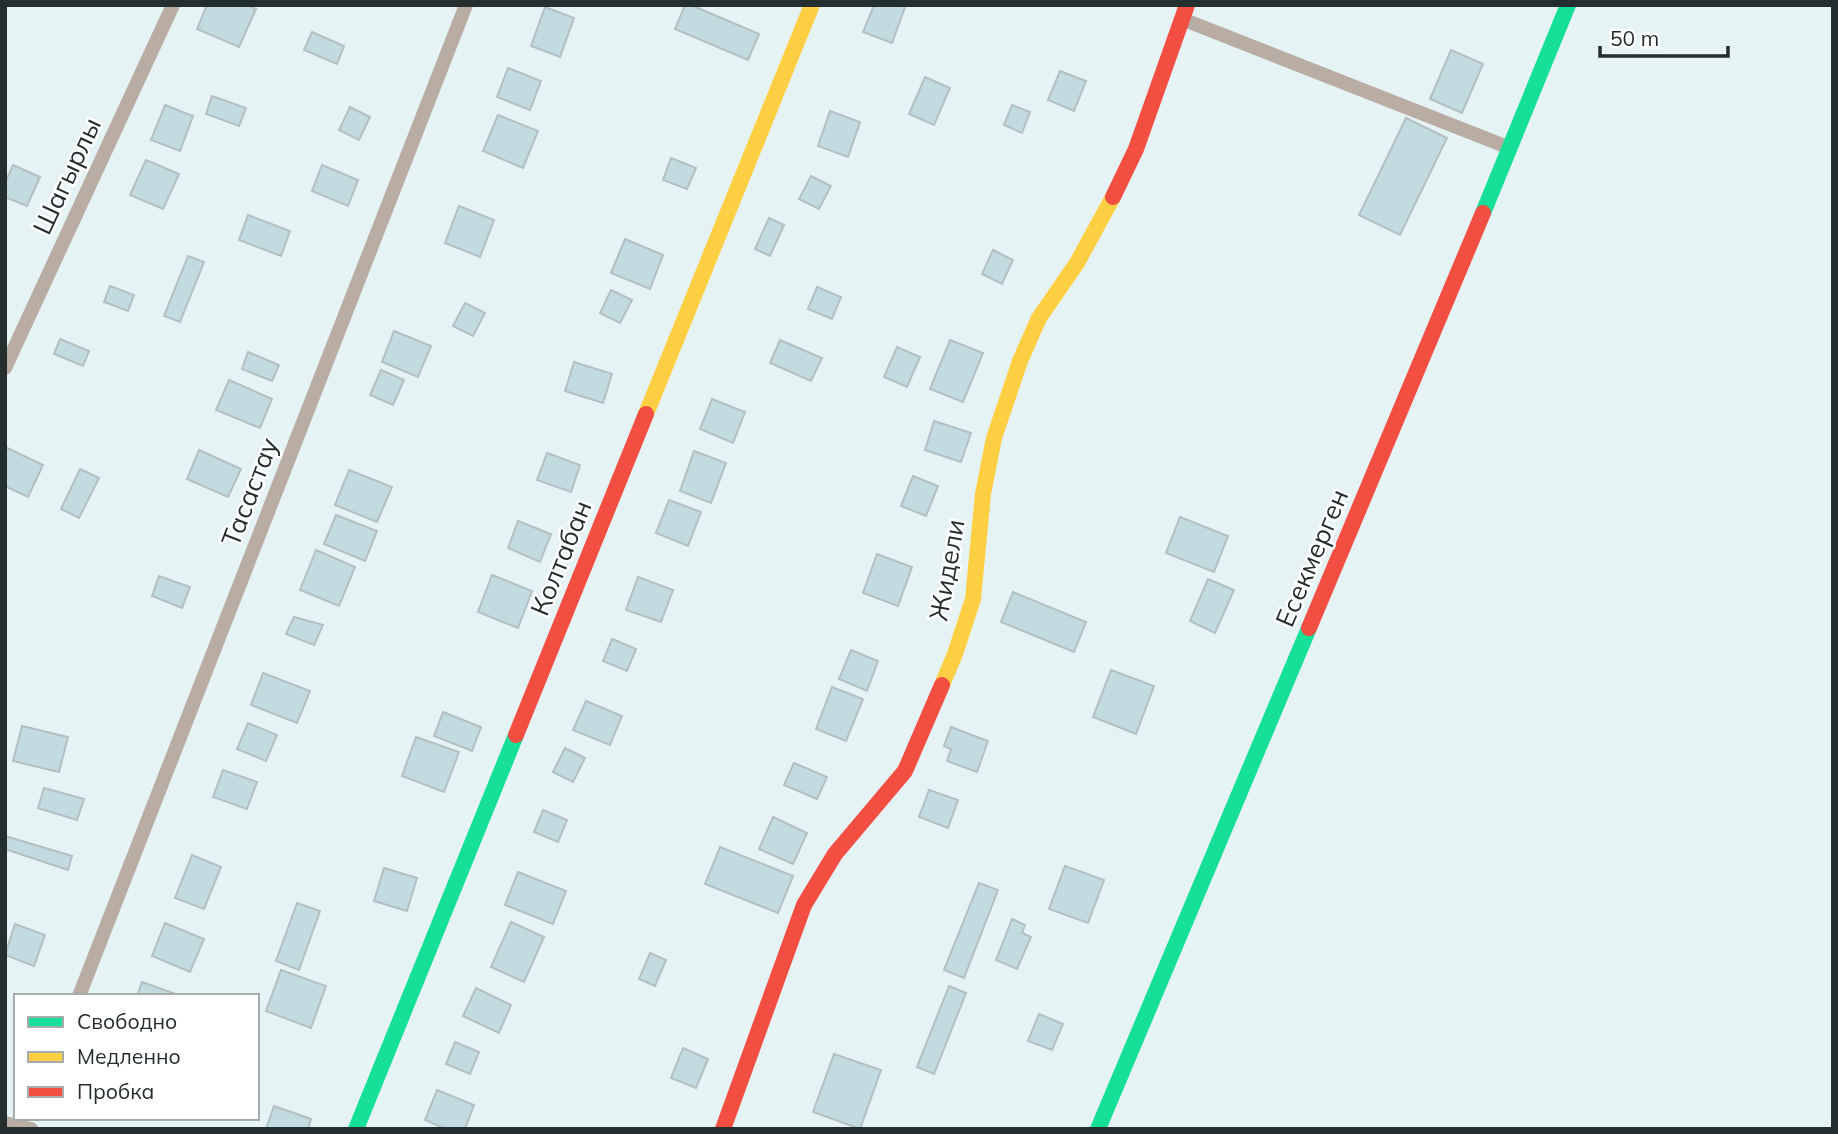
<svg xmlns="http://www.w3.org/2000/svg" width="1838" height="1134" viewBox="0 0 1838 1134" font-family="Mulish,sans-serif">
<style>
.building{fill:#c1dbe0;stroke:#b5bfc1;stroke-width:2}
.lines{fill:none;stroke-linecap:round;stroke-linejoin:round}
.street{stroke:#b8aca3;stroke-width:14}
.fast{stroke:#16e098;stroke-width:16}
.slow{stroke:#ffcf43;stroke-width:16}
.jam{stroke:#f24e42;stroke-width:16}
.labels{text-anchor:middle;stroke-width:5;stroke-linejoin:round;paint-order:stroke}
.street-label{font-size:26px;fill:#252e2f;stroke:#fff}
</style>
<rect width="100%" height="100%" fill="#e6f3f5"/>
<g class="building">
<polygon points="207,5 247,5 256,9 239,47 197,29"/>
<polygon points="685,5 691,5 759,34 748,60 675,29"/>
<polygon points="874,5 900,5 905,7 892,43 863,32"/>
<polygon points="545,7 574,18 560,57 531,46"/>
<polygon points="312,32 344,46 337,64 304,50"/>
<polygon points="1451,50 1483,64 1462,113 1430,99"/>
<polygon points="508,68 541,81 530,110 497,97"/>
<polygon points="1060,71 1086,81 1074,111 1048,100"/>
<polygon points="925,77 950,88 934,125 909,114"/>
<polygon points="212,96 246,108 239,126 206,114"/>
<polygon points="165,105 193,116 180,151 151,140"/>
<polygon points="1012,105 1030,112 1022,133 1004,125"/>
<polygon points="350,107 370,117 359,140 339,130"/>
<polygon points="830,111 860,122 848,157 818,146"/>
<polygon points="498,115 538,131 523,168 483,151"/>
<polygon points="1406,118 1447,138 1400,235 1359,215"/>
<polygon points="671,158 696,168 687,189 663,180"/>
<polygon points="146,160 179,174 163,209 130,195"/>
<polygon points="13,165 40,177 27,206 5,197 5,183"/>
<polygon points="322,165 358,180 348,206 312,191"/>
<polygon points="811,176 831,186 819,209 799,199"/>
<polygon points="459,206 494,220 480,257 445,243"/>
<polygon points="248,215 290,231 281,256 239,240"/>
<polygon points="769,218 784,225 770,256 755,249"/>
<polygon points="625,239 663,255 650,289 611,273"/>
<polygon points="993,250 1013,260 1002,284 982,274"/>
<polygon points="188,256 204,262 180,322 164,316"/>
<polygon points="110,286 134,295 128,311 104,302"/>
<polygon points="817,287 841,297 832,319 808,309"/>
<polygon points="611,290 632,300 620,323 600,313"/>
<polygon points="465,303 485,313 473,336 453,326"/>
<polygon points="394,331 431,346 418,377 382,362"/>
<polygon points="60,339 89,351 83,366 54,354"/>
<polygon points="780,340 822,358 811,381 770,363"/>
<polygon points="950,340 983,353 963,402 930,389"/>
<polygon points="897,347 920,357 907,387 884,377"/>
<polygon points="248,352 279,365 272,381 242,369"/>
<polygon points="574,362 612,374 603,403 565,391"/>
<polygon points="381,370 404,380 393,405 370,395"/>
<polygon points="229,380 272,399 260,428 216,410"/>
<polygon points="712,399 745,412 733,443 700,429"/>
<polygon points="934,421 971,433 961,462 925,450"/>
<polygon points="5,447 43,465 28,497 5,486"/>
<polygon points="199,450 241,469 228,497 187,479"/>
<polygon points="694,451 726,463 711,503 680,491"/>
<polygon points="547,453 580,465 571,492 537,480"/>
<polygon points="80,469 99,478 79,518 61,509"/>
<polygon points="349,470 392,487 377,522 335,505"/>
<polygon points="913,476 938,486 926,516 901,506"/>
<polygon points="669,500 701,512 688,546 656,533"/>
<polygon points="336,515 377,531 365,561 324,544"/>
<polygon points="1180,517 1228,536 1214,572 1166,553"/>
<polygon points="518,521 551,534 540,562 508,548"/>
<polygon points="316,550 355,567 339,606 300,590"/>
<polygon points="877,554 912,567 898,606 863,593"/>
<polygon points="492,575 532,591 518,628 478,612"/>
<polygon points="159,576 190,587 182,608 152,596"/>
<polygon points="638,577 673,590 661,622 626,610"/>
<polygon points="1208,579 1234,590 1215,633 1190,621"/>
<polygon points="1013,592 1086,622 1074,652 1001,622"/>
<polygon points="294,617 323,625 314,645 286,634"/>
<polygon points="612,639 636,649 627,671 603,661"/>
<polygon points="851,650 878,661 867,691 839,679"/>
<polygon points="1111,670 1154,686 1136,734 1093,717"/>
<polygon points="263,673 310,691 297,723 251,705"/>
<polygon points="832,687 863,699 846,741 816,729"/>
<polygon points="586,701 622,716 610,745 573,730"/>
<polygon points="443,712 481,727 472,751 434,736"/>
<polygon points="248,723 277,735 266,761 237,749"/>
<polygon points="22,726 68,737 59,772 13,761"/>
<polygon points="951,727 988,741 977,772 947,761 951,749 944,746"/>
<polygon points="416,737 459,752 444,792 402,776"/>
<polygon points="565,748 585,758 573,782 553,772"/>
<polygon points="794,763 827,777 817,799 784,785"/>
<polygon points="223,770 257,782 247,809 213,797"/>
<polygon points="44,788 84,799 77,820 38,808"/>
<polygon points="929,790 958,800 948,828 919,817"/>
<polygon points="543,810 567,820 558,842 534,832"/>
<polygon points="773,817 807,833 793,864 759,849"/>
<polygon points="5,836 72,856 68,870 5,849"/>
<polygon points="720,847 793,876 778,913 705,884"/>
<polygon points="192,855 221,867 204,909 175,898"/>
<polygon points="1065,866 1104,880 1088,923 1049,909"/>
<polygon points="384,868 417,878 407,911 374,901"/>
<polygon points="518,872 566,891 553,924 505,905"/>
<polygon points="979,883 998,890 964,978 944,970"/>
<polygon points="297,903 320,911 299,970 276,961"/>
<polygon points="1012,919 1025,925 1022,933 1031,937 1017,969 996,960"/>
<polygon points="511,922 544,937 524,982 491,967"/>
<polygon points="165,923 204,939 190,972 152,956"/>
<polygon points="15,924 45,935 34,966 5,955"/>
<polygon points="650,953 666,960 655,986 639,979"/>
<polygon points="281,970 326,986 311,1028 266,1011"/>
<polygon points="142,982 176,994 175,996 137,996"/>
<polygon points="949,986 966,993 934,1074 917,1067"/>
<polygon points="476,988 511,1005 499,1033 463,1016"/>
<polygon points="1039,1014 1063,1024 1052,1050 1028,1041"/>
<polygon points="455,1042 479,1052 470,1074 446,1064"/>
<polygon points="683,1048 708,1059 696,1088 671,1078"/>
<polygon points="834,1054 881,1070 860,1129 813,1112"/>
<polygon points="437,1090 474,1105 465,1129 446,1129 425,1120"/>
<polygon points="274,1106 311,1119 308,1129 266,1129"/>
</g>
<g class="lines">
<g class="street">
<polyline points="1182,19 1510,148"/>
<polyline points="5,368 173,5"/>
<polyline points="79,996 466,5"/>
<polyline points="5,1123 31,1129"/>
</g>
<g class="fast">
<polyline points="1483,213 1568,5"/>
<polyline points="356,1129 516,735"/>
<polyline points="1098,1129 1309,628"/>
</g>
<g class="slow">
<polyline points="646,414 812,5"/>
<polyline points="942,685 955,654 973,599 983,494 994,438 1020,361 1039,318 1077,263 1113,197"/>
</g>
<g class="jam">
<polyline points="1113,197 1136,149 1187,5"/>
<polyline points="1309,628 1483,213"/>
<polyline points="516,735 646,414"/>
<polyline points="723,1129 804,905 835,854 905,771 942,685"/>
</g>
</g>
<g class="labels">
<g class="street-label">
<text transform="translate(67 176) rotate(-65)" y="9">Шагырлы</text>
<text transform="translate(250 492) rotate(-69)" y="9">Тасастау</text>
<text transform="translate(561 558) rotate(-68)" y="9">Колтабан</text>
<text transform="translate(1312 558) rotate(-67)" y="9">Eсекмерген</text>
<text transform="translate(947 570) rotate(-80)" y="9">Жидели</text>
</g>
</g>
<rect width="1838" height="1134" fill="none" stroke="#252e2f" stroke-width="14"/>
<rect x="14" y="994" width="245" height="126" fill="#ffffff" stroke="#a8abac" stroke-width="2"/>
<rect x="28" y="1017" width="35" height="10" fill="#16e098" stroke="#a8abac" stroke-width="2"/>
<text x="77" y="1029" font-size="21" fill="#252e2f">Свободно</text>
<rect x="28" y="1052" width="35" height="10" fill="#ffcf43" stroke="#a8abac" stroke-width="2"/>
<text x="77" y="1064" font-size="21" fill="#252e2f">Медленно</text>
<rect x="28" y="1087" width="35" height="10" fill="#f24e42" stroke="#a8abac" stroke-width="2"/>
<text x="77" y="1099" font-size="21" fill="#252e2f">Пробка</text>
<path d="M1600 46v10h128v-10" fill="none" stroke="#252e2f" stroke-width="3.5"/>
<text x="1610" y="46" font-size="21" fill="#252e2f" stroke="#ffffff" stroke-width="5" paint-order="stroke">50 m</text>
</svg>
